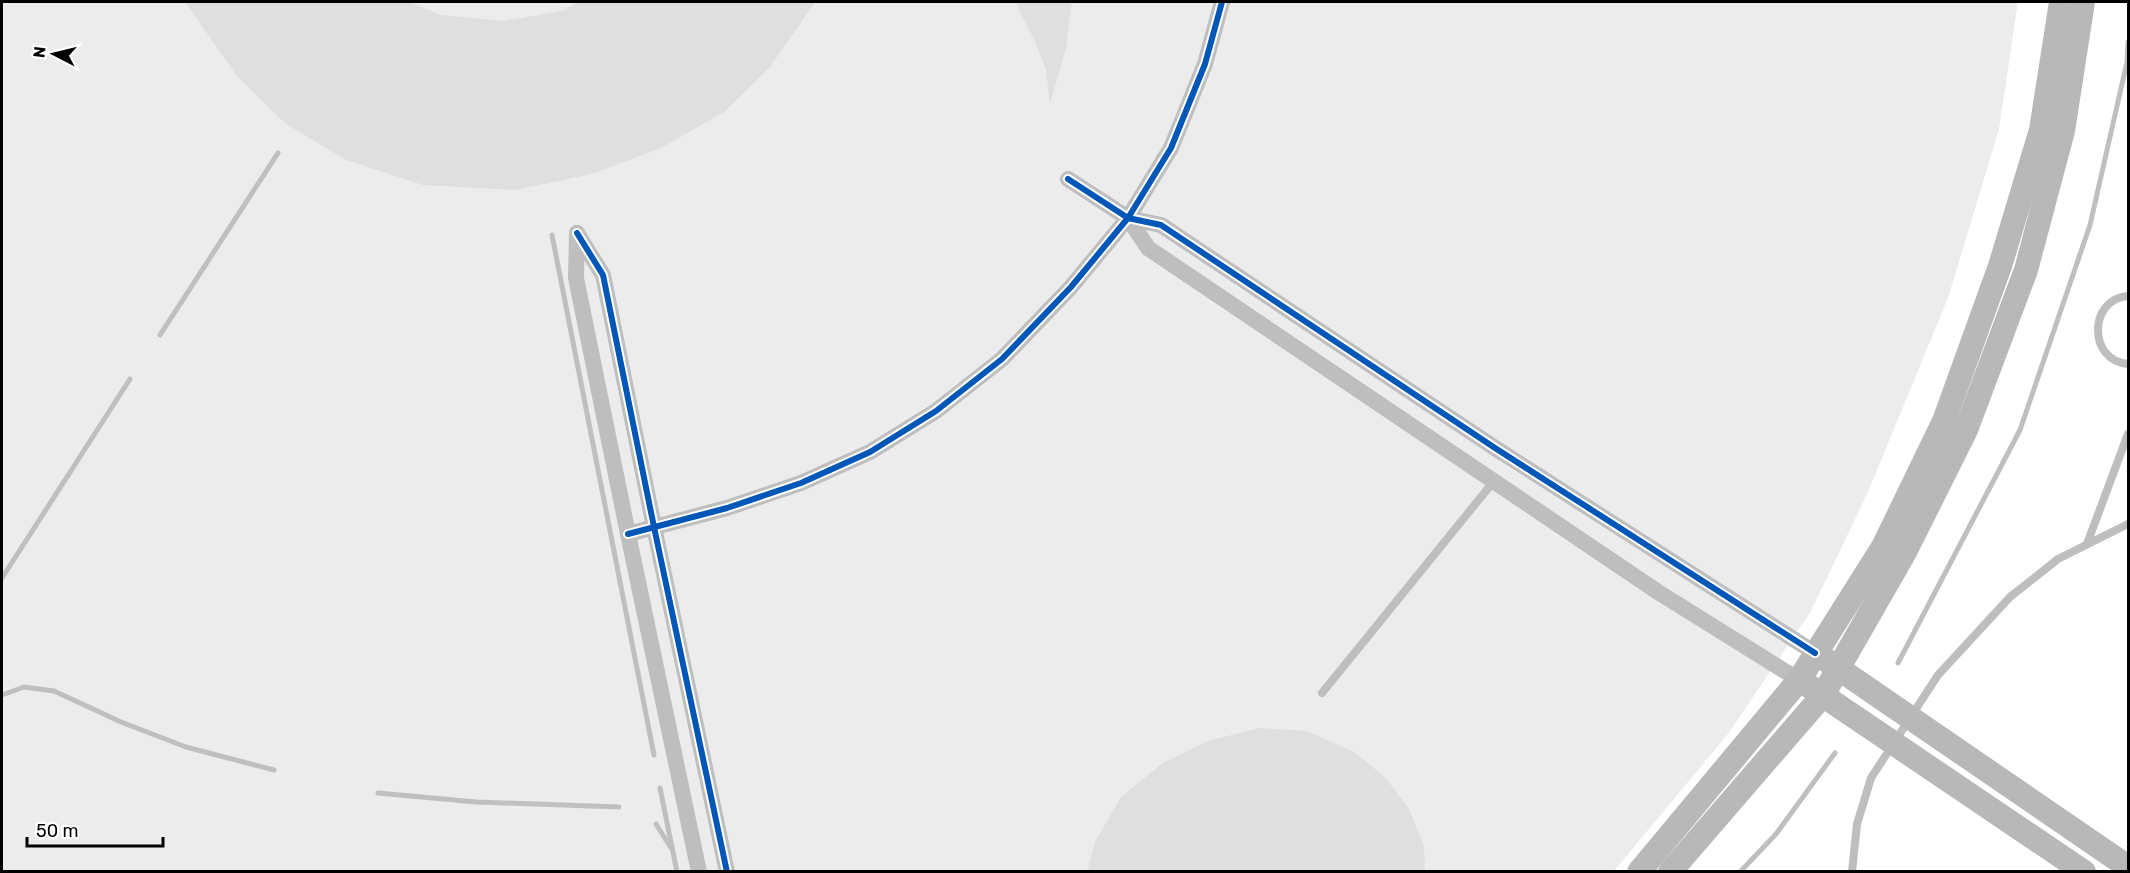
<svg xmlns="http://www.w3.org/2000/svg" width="2130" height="873" viewBox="0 0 2130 873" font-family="Rubik,sans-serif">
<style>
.green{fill:#ececec}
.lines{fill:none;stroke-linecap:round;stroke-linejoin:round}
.stream{stroke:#bfbfbf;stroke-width:5}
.building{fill:#dfdfdf}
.lane{stroke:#bebebe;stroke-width:8}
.street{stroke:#bebebe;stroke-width:16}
.secondary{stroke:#b8b8b8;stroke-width:24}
.cycleway-casing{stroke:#fff;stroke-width:10}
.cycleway{stroke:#0057b8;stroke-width:6}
</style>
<rect width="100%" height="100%" fill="#fff"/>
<polygon class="green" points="2,2 2018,2 1999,129 1948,298 1868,492 1811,611 1728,734 1614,871 2,872"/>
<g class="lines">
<g class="stream">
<polyline points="552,235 654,755"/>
<polyline points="160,335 278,153"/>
<polyline points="2,578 130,379"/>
<polyline points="1898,663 2020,430 2090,225 2127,62 2128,42"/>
<polyline points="2,695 24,687 54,691 121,722 186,747 274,770"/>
<polyline points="660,788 677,872"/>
<polyline points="378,793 476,802 619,807"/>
<polyline points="656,824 671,848"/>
<polyline points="1740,872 1776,834 1835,753"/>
</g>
</g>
<g class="building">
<polygon points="185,2 410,2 441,15 504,21 562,11 578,2 815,2 770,67 724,112 661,148 592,174 515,190 423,185 346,160 286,124 237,76"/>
<polygon points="1015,2 1072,2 1066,48 1050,104 1046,70 1035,41"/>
<polygon points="1259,728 1307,731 1354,752 1385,777 1409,809 1424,846 1425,872 1087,872 1095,842 1121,797 1163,763 1208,741"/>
</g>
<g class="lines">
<g class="lane">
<path d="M 2128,296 C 2088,299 2088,361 2128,364"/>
<polyline points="2087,544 2128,434"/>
<polyline points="1322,693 1494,481"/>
<polyline points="1852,872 1857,824 1871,778 1938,675 2010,597 2058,559 2128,524"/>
</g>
<g class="street">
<polyline points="1068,179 1128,218 1161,225 1495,448 1815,653"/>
<polyline points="1128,218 1148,248 1658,592 1799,680"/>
<polyline points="577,233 603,275 654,527 727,872"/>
<polyline points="577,233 576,278 628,534 699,872"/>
<polyline points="628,534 727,508 801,483 870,452 936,411 1002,359 1071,287 1128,218 1171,148 1205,64 1222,2"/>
</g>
<g class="secondary">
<polyline points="1826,660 2128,867"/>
<polyline points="1809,686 2084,872"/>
<polyline points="1639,872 1799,680 1883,547 1944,421 2000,266 2041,130 2061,2"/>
<polyline points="1670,872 1823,695 1905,552 1966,430 2026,270 2063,131 2083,2"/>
</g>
<defs>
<g id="cycleway">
<polyline points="1068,179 1128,218 1161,225 1495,448 1815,653"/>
<polyline points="577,233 603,275 654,527 727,872"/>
<polyline points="628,534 727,508 801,483 870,452 936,411 1002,359 1071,287 1128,218 1171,148 1205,64 1222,2"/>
</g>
</defs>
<use href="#cycleway" class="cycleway-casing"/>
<use href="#cycleway" class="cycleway"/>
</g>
<rect width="2130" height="873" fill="none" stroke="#000000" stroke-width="6"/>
<g transform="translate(54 54) rotate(277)" stroke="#ffffff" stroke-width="4.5" paint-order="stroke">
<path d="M0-4.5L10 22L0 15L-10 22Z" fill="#000000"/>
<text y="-9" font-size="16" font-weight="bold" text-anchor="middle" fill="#000000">N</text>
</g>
<path d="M27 837v9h136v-9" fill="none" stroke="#000000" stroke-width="3"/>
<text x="36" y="837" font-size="18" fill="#000000" stroke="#ffffff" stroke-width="4.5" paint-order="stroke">50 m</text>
</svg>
